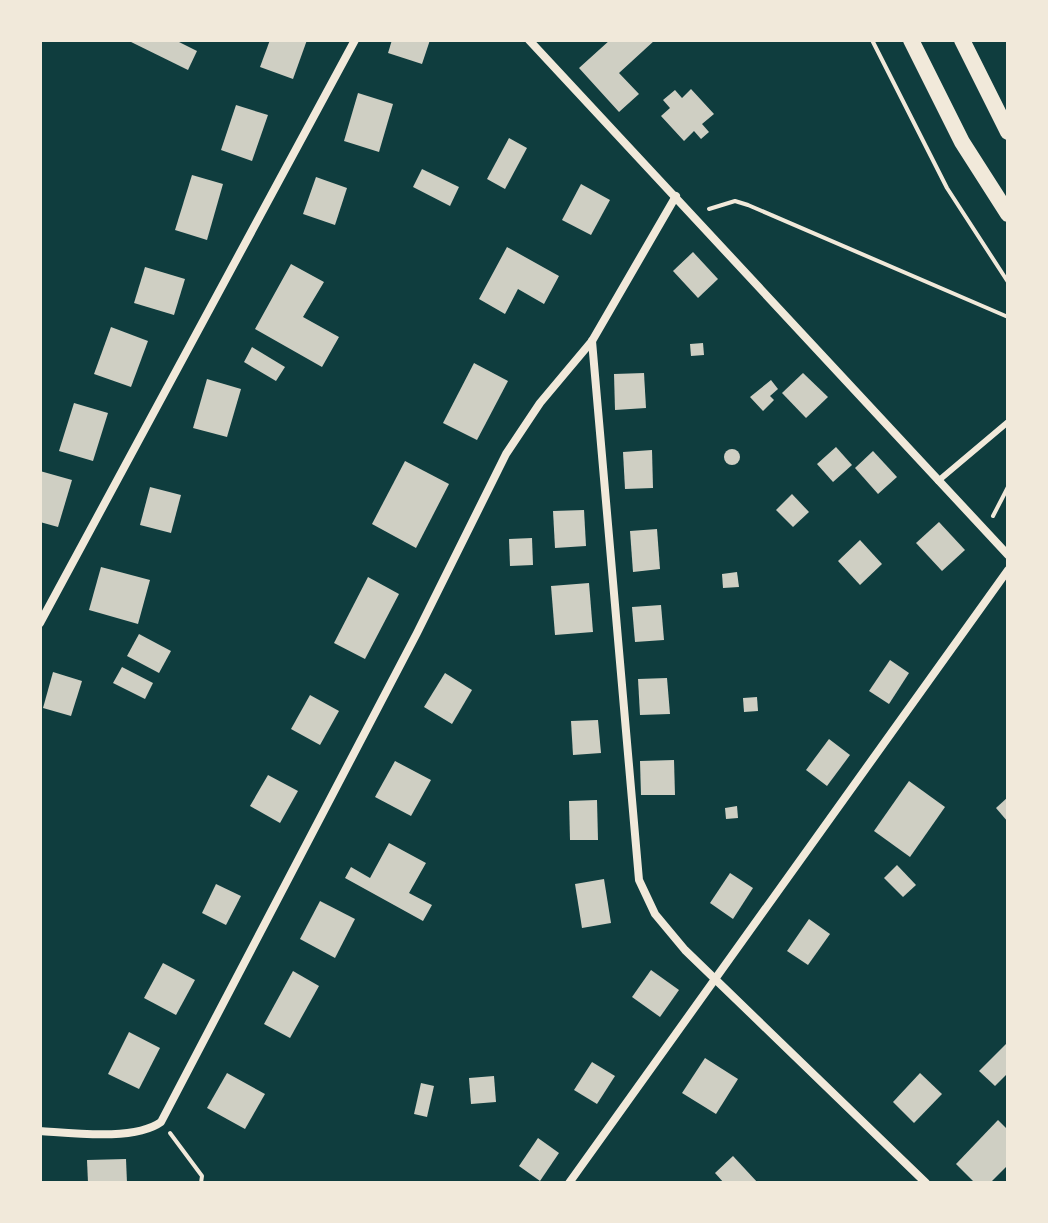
<svg xmlns="http://www.w3.org/2000/svg" width="1048" height="1223" viewBox="0 0 1048 1223" font-family="'DejaVu Sans',sans-serif">
<style>
.building{fill:#cfcfc3}
.lines{fill:none;stroke-linecap:round;stroke-linejoin:round}
.path{stroke:#f1e9da;stroke-width:4}
.service{stroke:#f1e9da;stroke-width:6}
.minor{stroke:#f1e9da;stroke-width:8}
.secondary{stroke:#f1e9da;stroke-width:16}
</style>
<rect width="100%" height="100%" fill="#0f3d3e"/>
<g class="building">
<polygon points="127,40 175,40 197,51 188,70"/>
<polygon points="270,40 307,40 293,79 260,67"/>
<polygon points="392,40 430,40 422,64 388,53"/>
<polygon points="610,40 655,40 619,73 639,94 619,112 579,68"/>
<polygon points="691,89 714,114 702,124 709,132 701,139 694,131 684,141 661,116 670,108 663,100 675,90 682,98"/>
<polygon points="358,93 393,104 379,152 344,141"/>
<polygon points="236,105 268,115 252,161 221,150"/>
<polygon points="509,138 527,148 505,189 487,179"/>
<polygon points="422,169 459,187 450,206 413,187"/>
<polygon points="192,175 223,184 207,240 175,230"/>
<polygon points="316,177 347,188 335,225 303,214"/>
<polygon points="581,184 610,200 591,235 562,220"/>
<polygon points="507,247 559,276 544,304 518,289 505,314 479,299"/>
<polygon points="693,252 718,279 698,298 673,271"/>
<polygon points="291,264 324,282 303,317 339,337 322,367 255,329"/>
<polygon points="145,267 185,279 174,315 134,303"/>
<polygon points="111,327 148,341 131,387 94,374"/>
<polygon points="703,343 704,355 691,356 690,344"/>
<polygon points="252,347 285,367 276,381 244,362"/>
<polygon points="474,363 508,381 477,440 443,423"/>
<polygon points="644,373 646,408 615,410 614,374"/>
<polygon points="803,373 828,397 806,418 782,393"/>
<polygon points="207,379 241,389 227,437 193,428"/>
<polygon points="771,380 778,389 770,396 774,400 763,411 750,397"/>
<polygon points="74,403 108,413 93,461 59,451"/>
<polygon points="836,447 852,465 833,482 817,464"/>
<circle cx="732" cy="457" r="8"/>
<polygon points="652,450 653,488 625,489 623,452"/>
<polygon points="873,451 897,477 878,494 855,468"/>
<polygon points="405,461 449,484 416,548 372,524"/>
<polygon points="40,471 72,480 58,527 40,522"/>
<polygon points="150,487 181,495 171,533 140,525"/>
<polygon points="792,494 809,512 793,527 776,510"/>
<polygon points="584,510 586,546 555,548 553,511"/>
<polygon points="939,522 965,550 942,571 916,543"/>
<polygon points="657,529 660,569 633,572 630,531"/>
<polygon points="532,538 533,565 510,566 509,539"/>
<polygon points="860,540 882,564 860,585 838,561"/>
<polygon points="101,567 150,580 138,624 89,610"/>
<polygon points="737,572 739,587 723,588 722,574"/>
<polygon points="368,577 399,594 365,659 334,643"/>
<polygon points="589,583 593,632 555,635 551,586"/>
<polygon points="661,605 664,640 635,642 632,607"/>
<polygon points="139,634 171,651 159,673 127,656"/>
<polygon points="890,660 909,673 889,704 869,691"/>
<polygon points="122,667 153,683 145,699 113,683"/>
<polygon points="53,672 82,681 71,716 43,708"/>
<polygon points="445,673 472,690 452,724 424,707"/>
<polygon points="667,678 670,714 640,715 638,679"/>
<polygon points="310,695 339,711 320,745 291,729"/>
<polygon points="757,697 758,711 744,712 743,698"/>
<polygon points="598,720 601,753 573,755 571,721"/>
<polygon points="829,739 850,755 827,786 806,770"/>
<polygon points="674,760 675,795 641,795 640,761"/>
<polygon points="395,761 431,780 411,816 375,797"/>
<polygon points="268,775 298,791 280,823 250,806"/>
<polygon points="909,781 945,807 910,857 874,831"/>
<polygon points="1008,797 1008,822 996,808"/>
<polygon points="597,800 598,840 570,840 569,801"/>
<polygon points="737,806 738,818 726,819 725,808"/>
<polygon points="389,843 426,863 409,893 432,905 423,921 345,878 351,867 370,878"/>
<polygon points="897,865 916,885 903,897 884,878"/>
<polygon points="730,873 753,888 733,919 710,903"/>
<polygon points="604,879 611,923 582,928 575,884"/>
<polygon points="216,884 241,896 226,925 202,913"/>
<polygon points="320,901 355,919 335,958 300,939"/>
<polygon points="809,919 830,934 808,965 787,951"/>
<polygon points="163,963 195,980 176,1015 144,998"/>
<polygon points="651,970 679,990 660,1017 632,997"/>
<polygon points="293,971 319,986 290,1038 264,1024"/>
<polygon points="129,1032 160,1048 139,1089 108,1074"/>
<polygon points="1006,1044 1008,1073 995,1086 979,1071"/>
<polygon points="705,1058 738,1079 716,1114 682,1093"/>
<polygon points="592,1062 615,1076 597,1104 574,1090"/>
<polygon points="227,1073 265,1094 245,1129 207,1108"/>
<polygon points="920,1073 942,1094 914,1123 893,1102"/>
<polygon points="494,1076 496,1102 471,1104 469,1078"/>
<polygon points="421,1083 434,1086 427,1117 414,1114"/>
<polygon points="998,1120 1008,1130 1008,1165 990,1183 975,1183 956,1164"/>
<polygon points="538,1138 559,1153 540,1181 519,1166"/>
<polygon points="733,1156 758,1183 724,1183 715,1173"/>
<polygon points="126,1159 127,1183 88,1183 87,1160"/>
</g>
<g class="lines">
<g class="path">
<polyline points="872,40 947,188 1008,282"/>
<polyline points="709,209 735,201 748,205 1008,317"/>
<polyline points="993,516 1008,487"/>
<polyline points="170,1133 202,1176 201,1183"/>
</g>
<polyline class="service" points="938,481 1008,422"/>
<g class="minor">
<polyline points="529,40 1008,555"/>
<polyline points="592,341 639,880 655,914 685,950 926,1183"/>
<polyline points="40,623 355,40"/>
<path d="M 40,1131 C 72,1133 135,1141 161,1122 L 417,633 L 506,454 L 540,403 L 592,341 L 676,196"/>
<polyline points="569,1183 1008,570"/>
</g>
<g class="secondary">
<polyline points="911,40 962,142 1008,214"/>
<polyline points="962,40 1008,132"/>
</g>
</g>
<rect width="1048" height="1223" fill="none" stroke="#f1e9da" stroke-width="84"/>
</svg>
